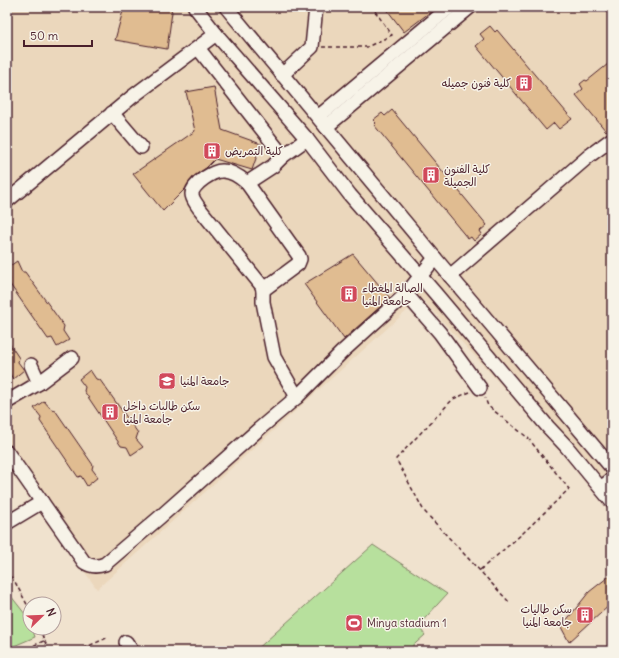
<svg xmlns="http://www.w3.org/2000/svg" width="619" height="658" viewBox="0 0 619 658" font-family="Delius,'Playpen Sans Arabic',sans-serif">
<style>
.built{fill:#ebd7bc}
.green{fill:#b7e09d;stroke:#808064}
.building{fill:#e0bc91;stroke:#4a1f2b}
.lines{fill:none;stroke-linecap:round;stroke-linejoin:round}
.minor-casing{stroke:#4a1f2b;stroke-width:16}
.path{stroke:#4a1f2b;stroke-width:1.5;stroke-dasharray:4 3;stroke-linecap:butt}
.minor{stroke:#f7f3e8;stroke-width:13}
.labels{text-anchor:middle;stroke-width:3;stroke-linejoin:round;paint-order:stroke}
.poi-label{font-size:11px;fill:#4a1f2b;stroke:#f7f3e8;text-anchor:start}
</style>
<rect width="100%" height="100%" fill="#f0e2ce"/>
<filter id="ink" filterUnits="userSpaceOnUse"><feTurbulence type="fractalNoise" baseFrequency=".025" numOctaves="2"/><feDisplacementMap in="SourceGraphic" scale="8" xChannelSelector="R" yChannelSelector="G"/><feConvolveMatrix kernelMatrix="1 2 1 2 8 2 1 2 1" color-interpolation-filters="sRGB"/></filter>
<g filter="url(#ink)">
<polygon class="built" points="7,7 612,7 612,505 421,298 97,589 7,465"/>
<g class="green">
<polygon points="373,545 447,594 418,626 425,635 407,651 255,651"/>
<polygon points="7,591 29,619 30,628 32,628 35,637 7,649"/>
</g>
<g class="building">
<polygon points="124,7 170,7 172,12 167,49 115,40"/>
<polygon points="385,7 437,7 404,32"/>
<polygon points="490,26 495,32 497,30 572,119 559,129 554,123 546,130 476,46 484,39 480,34"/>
<polygon points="608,64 612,69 612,126 606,131 576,95 583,89 580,84 585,80 587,81"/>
<polygon points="214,87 222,130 261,144 252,170 215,159 206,168 194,176 185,189 163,211 133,174 195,131 186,92"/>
<polygon points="392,110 487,225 480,231 482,234 474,241 471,237 468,239 374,125 376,123 373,120 382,113 385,116"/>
<polygon points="353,254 390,298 344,339 304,284"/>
<polygon points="17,261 22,272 25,272 64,326 63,331 69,340 57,347 52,338 48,339 9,283 10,279 7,274 7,268"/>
<polygon points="7,340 19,358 18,362 24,370 13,379 7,369"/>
<polygon points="90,370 96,379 100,380 138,433 136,439 143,447 131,455 127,447 121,446 84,391 85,387 79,379"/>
<polygon points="44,401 51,409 55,410 93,465 92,469 98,477 87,486 81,476 78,477 40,421 41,417 34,408"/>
<polygon points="612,574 612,603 569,642 561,627 589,592"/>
</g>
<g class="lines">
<defs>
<g id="minor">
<polyline points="195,7 216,34 307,139 350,195 435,293 548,427 566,446 612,502"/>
<polyline points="226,7 435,258 612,468"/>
<polyline points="198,48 283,156"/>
<polyline points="282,75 312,47 316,7"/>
<polyline points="112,113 141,147"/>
<polyline points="318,117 450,7"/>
<polyline points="326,127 470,7"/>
<polyline points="247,183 299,256 300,259 298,264 263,290"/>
<polyline points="7,201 132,97 216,34"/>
<polyline points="450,276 589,156 612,139"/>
<polyline points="406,294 440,333 480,388"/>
<polyline points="31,365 39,383"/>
<path d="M 297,397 L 274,357 L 263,302 L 263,290 L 262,286 L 199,208 C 196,203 192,199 192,194 C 192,184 214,170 223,171 C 232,171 240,177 247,183 L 273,166 L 283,156 L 307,139"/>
<polyline points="7,402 39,383 72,358"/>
<polyline points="7,452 42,502 7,523"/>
<polyline points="601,488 612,479"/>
<path d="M 42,502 L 84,562 C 91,567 97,567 105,564 L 160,517 L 259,429 L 297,397 L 342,352 L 406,294 L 435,258"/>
<polyline points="126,642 132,651"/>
</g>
</defs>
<use href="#minor" class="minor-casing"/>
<g class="path">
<polyline points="322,47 367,47 392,35 372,7"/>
<polyline points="470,392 453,399 396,459 424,511 509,602"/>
<polyline points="480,570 522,534 569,489 528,438 488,406 485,398"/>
<polyline points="7,571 15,582 30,610"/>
<polyline points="39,628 49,651"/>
<polyline points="21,651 46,640"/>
<polyline points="77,651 109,637"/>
</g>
<use href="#minor" class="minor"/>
</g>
</g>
<defs>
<symbol id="building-square" viewBox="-11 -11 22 22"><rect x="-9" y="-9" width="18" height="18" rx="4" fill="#d1495b" stroke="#f7f3e8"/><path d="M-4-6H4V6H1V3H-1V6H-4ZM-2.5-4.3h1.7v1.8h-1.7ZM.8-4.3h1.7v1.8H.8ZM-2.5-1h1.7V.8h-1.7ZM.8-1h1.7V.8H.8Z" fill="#fff"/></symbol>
<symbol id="university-square" viewBox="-11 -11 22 22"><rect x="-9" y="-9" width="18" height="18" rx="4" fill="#d1495b" stroke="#f7f3e8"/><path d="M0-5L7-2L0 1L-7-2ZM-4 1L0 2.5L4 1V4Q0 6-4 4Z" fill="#fff"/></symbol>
<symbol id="stadium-square" viewBox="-11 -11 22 22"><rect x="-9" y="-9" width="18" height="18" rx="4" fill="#d1495b" stroke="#f7f3e8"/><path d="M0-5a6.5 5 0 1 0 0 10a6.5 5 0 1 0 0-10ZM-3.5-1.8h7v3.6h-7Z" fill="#fff"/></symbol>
</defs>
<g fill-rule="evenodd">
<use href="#building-square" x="514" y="73" width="20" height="20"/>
<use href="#building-square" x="202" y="141" width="20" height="20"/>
<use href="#building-square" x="421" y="165" width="20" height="20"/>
<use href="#building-square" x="339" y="284" width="20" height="20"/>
<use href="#university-square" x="157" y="371" width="20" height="20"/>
<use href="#building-square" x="100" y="402" width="20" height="20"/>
<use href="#building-square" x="575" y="605" width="20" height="20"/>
<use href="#stadium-square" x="344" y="613" width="20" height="20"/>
</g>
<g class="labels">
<g class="poi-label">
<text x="511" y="87" text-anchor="end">كلية فنون جميله</text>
<text x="225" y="155">كلية التمريض</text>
<text x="444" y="173">كلية الفنون<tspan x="444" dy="13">الجميلة</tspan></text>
<text x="362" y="292">الصالة المغطاء<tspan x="362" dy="13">حامعة المنيا</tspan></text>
<text x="180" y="385">جامعة المنيا</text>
<text x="123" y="410">سكن طالبات داخل<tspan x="123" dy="13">جامعة المنيا</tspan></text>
<text x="572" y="613" text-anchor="end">سكن طاليات<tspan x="572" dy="13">جامعة المنيا</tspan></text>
<text x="367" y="627">Minya stadium 1</text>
</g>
</g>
<rect width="619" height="658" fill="none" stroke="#f7f3e8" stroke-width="24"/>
<rect x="12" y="12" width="595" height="634" fill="none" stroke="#4a1f2b" stroke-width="1.5" filter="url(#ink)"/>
<g transform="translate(42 616) rotate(67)"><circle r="19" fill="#f7f3e8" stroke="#b29e9c"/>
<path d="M0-3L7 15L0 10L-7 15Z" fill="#d1495b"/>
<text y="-6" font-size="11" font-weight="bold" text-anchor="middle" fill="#4a1f2b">N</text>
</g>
<path d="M24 40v6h68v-6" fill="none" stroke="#4a1f2b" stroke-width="2"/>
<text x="30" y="40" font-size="12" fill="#4a1f2b" stroke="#f7f3e8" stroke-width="3" paint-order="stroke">50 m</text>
</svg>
